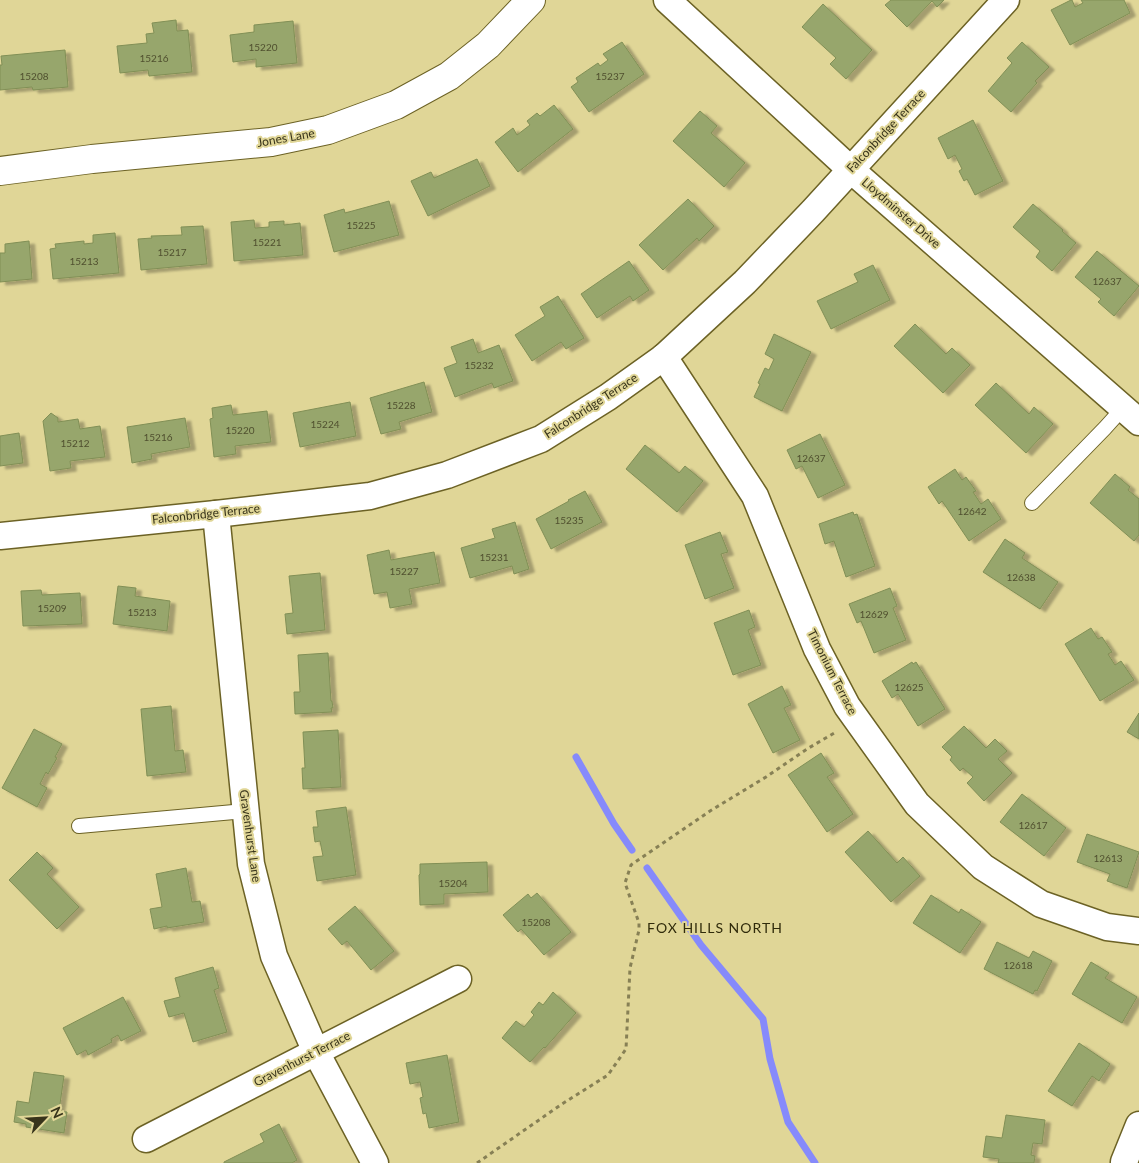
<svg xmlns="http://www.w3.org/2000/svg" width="1139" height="1163" viewBox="0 0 1139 1163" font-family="Lato,sans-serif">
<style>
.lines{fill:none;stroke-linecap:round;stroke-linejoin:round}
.stream{stroke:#868afb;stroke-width:7}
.building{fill:#97a66c;stroke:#818f56;filter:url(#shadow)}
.service-casing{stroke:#6c6225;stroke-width:16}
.minor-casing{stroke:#6c6225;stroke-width:29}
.tertiary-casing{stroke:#6c6225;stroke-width:30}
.path{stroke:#878055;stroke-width:3;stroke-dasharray:4 4;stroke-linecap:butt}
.service{stroke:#fff;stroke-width:14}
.minor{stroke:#fff;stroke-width:26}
.tertiary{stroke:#fff;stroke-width:28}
.labels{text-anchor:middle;stroke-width:4;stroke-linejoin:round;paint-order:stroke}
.number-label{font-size:10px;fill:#50502f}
.street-label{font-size:12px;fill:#38341b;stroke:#e0d697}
.neighbourhood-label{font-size:14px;letter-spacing:1px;fill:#302b0b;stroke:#e0d697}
</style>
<defs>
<filter id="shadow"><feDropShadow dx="5.5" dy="3" stdDeviation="1" flood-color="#0004"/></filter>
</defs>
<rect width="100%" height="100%" fill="#e0d697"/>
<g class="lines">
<g class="stream">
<polyline points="576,757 614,824 632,850"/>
<polyline points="647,868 701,945 763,1019 770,1059 788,1122 815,1163"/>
</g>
</g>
<g class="building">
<polygon points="891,0 944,0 937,7 932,1 907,27 885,5"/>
<polygon points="1071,0 1072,0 1075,7 1083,3 1081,0 1124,0 1130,13 1070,45 1051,10"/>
<polygon points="823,4 872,50 846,79 830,64 836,58 802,27"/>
<polygon points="176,20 177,31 188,30 192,72 149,76 148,70 120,73 117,46 147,43 146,34 154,33 152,23"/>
<polygon points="293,21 297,63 256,67 256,59 233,62 230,35 254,32 254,25"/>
<polygon points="622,42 644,74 589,112 571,87 578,82 576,78 598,63 600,66 608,60 603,54"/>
<polygon points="1022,42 1049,67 1035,81 1037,83 1011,112 988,91 1012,63 1007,58"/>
<polygon points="65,50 68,87 33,90 32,87 0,90 0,65 2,65 1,56"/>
<polygon points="554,105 573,129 518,172 495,142 513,128 517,135 530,125 527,121 537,113 540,116"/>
<polygon points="700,111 717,126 711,133 745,163 724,187 673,141"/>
<polygon points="973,120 1003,181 975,195 967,179 964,181 959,171 962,169 955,155 948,159 938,138"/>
<polygon points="477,159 490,186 428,216 411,181 431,172 434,178"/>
<polygon points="688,199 714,226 699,241 697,238 663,270 639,245"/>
<polygon points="389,201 399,235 334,252 324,215 344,209 345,213"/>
<polygon points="1033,204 1063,230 1062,231 1076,243 1052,271 1036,257 1040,251 1013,227"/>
<polygon points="254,220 255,228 269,227 269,222 284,221 284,225 300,223 303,255 234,261 231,222"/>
<polygon points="203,226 207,264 141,270 138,239 152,238 151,236 182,235 181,227"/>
<polygon points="115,233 119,273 53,279 50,249 56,248 55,244 84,241 84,244 93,243 93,235"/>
<polygon points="29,241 32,279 0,282 0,253 5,253 5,244"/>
<polygon points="1097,251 1139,286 1114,316 1098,302 1101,299 1075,277"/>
<polygon points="629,261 649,290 633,301 630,296 597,318 581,294"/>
<polygon points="873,265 890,300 831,329 817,301 858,282 854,274"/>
<polygon points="558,296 584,338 566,349 561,342 532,361 515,335 545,316 540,307"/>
<polygon points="915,324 946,354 952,348 970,365 943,393 894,346"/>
<polygon points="774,334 811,352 782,411 754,397 760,384 758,383 765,368 769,370 774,359 765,354"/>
<polygon points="473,339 478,353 499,345 513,381 494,388 492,383 455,397 444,368 457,363 451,347"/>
<polygon points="424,382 432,412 399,422 401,429 381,434 370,398"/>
<polygon points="996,383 1029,414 1034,407 1053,424 1026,453 975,405"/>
<polygon points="350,402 356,436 300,447 293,413"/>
<polygon points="231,405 233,415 267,411 271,442 235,446 236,454 214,457 210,419 213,418 212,408"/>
<polygon points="51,413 58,418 58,422 78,419 80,429 100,426 105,457 70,461 71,468 50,471 43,421"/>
<polygon points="185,418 190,447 151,454 152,459 132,463 127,427"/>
<polygon points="19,433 23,463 0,466 0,436"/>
<polygon points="820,434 845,485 818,498 802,466 796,469 787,450"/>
<polygon points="645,445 679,473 685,466 703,481 677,512 626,469"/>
<polygon points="955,469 962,480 966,477 976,491 973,492 981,504 988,499 1001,519 969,541 942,501 939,504 928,487"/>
<polygon points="1115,474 1130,487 1128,490 1139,499 1139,535 1134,541 1090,503"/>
<polygon points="585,491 602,522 551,549 536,519 569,501 568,500"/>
<polygon points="853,512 854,515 857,514 875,566 846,577 834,541 825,544 819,524"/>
<polygon points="515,522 529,569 514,574 512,566 470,578 461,548 495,538 492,529"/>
<polygon points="720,532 728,552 721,554 734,588 705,599 685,545"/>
<polygon points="1005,539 1025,553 1022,558 1058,582 1040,609 983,572"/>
<polygon points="389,550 391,560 434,552 440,583 409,589 412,604 390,608 387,592 374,594 367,555"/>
<polygon points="320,573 325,630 287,634 285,614 293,613 289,576"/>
<polygon points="118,586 136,588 135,596 170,601 167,631 113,624"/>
<polygon points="890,588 897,606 893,608 906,640 874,653 861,621 857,623 849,604"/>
<polygon points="41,590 42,595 80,593 82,624 23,626 21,591"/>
<polygon points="749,610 755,627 748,630 761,665 733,675 714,623"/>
<polygon points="1091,628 1098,639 1102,637 1112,652 1108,654 1115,665 1121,661 1134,680 1100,701 1065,644"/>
<polygon points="328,653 331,701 332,701 333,708 331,708 332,712 295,714 294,692 300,692 298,655"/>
<polygon points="912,662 913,664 916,662 945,709 918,726 898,694 892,698 882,681"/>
<polygon points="782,686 791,705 784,708 800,740 773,753 748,704"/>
<polygon points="171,706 175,751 183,750 186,772 147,776 141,709"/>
<polygon points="1139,713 1139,739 1127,732"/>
<polygon points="964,726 986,748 995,739 1007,751 998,759 1012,773 984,801 967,783 973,777 963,768 960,771 950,760 952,757 942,747"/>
<polygon points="34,729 62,744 55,757 57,758 48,774 46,772 40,784 47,788 37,807 2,788"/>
<polygon points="338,730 341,787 303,789 302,768 305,768 303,732"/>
<polygon points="821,753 834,773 827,777 853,814 827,832 788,775"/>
<polygon points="1022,794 1066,828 1044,856 1000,822"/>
<polygon points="346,807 356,875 317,881 313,857 323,856 320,841 315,842 313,827 318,827 316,811"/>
<polygon points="868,831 897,863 903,857 920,876 891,902 845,852"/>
<polygon points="1087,834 1139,852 1127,888 1107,881 1110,874 1077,862"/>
<polygon points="37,852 53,868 47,874 79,907 57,929 9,880"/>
<polygon points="487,862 488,892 444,894 444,904 420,905 419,875 420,874 420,864"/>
<polygon points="186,868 192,902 200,901 204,922 167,928 167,926 154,929 150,909 162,907 156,874"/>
<polygon points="537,893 571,932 544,955 521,929 518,932 503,915 528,894 531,898"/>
<polygon points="931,895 959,913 961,909 981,922 960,953 913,923"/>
<polygon points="355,906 394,951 371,970 347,941 342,945 328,929"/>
<polygon points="997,942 1029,958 1033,951 1052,961 1037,991 1035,990 1033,994 984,969"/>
<polygon points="1091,962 1109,973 1105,978 1137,997 1122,1023 1072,994"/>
<polygon points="213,967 219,988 214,990 227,1032 193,1042 184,1013 169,1017 164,1001 180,997 175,978"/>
<polygon points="553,992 576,1013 545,1048 544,1047 530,1062 502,1038 516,1021 524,1027 534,1015 531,1012 539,1002 543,1005"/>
<polygon points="123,997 141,1031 121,1041 118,1035 111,1039 112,1042 88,1055 86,1050 77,1055 63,1028"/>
<polygon points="1079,1043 1110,1064 1099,1081 1092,1076 1072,1106 1048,1091"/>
<polygon points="447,1055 459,1122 429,1128 426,1113 423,1114 420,1098 423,1097 420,1082 410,1084 406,1063"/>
<polygon points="34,1072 64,1076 59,1111 67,1112 64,1133 26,1127 26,1124 14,1122 17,1101 29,1103"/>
<polygon points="1006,1115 1045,1120 1042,1144 1033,1143 1031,1155 1035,1156 1034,1163 998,1163 999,1159 983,1157 986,1136 1002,1138"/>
<polygon points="279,1124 297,1160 292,1163 224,1163 224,1162 264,1142 260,1134"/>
</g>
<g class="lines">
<defs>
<g id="service">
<polyline points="1032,503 1105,428 1123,408"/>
<polyline points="79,826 245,811"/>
</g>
<g id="minor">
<polyline points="667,0 850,169 1139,422"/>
<polyline points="664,357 755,496 817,649 847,706 917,804 983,867 1041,904 1107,927 1139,931"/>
<polyline points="216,514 251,864 274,956 316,1052 375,1163"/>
<polyline points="0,536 216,514 370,496 447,475 541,439 608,397 664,357 745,282 813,211 1006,0"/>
<polyline points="146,1139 458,979"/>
<polyline points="1124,1162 1139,1125"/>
</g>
<polyline id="tertiary" points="0,171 92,159 271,142 328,130 396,105 449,76 488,45 531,0"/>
</defs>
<use href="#service" class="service-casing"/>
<use href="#minor" class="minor-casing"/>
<use href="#tertiary" class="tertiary-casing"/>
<polyline class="path" points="477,1163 562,1104 608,1075 626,1049 630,968 639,930 639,923 625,883 631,865 710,811 766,777 807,749 836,732"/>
<use href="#service" class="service"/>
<use href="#minor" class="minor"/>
<use href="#tertiary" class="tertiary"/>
</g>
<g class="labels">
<g class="number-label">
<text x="263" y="51">15220</text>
<text x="154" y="62">15216</text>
<text x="34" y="80">15208</text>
<text x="610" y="80">15237</text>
<text x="361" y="229">15225</text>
<text x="267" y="246">15221</text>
<text x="172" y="256">15217</text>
<text x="84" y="265">15213</text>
<text x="1107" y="285">12637</text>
<text x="479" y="369">15232</text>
<text x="401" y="409">15228</text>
<text x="325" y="428">15224</text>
<text x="240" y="434">15220</text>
<text x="158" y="441">15216</text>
<text x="75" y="447">15212</text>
<text x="811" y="462">12637</text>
<text x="972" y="515">12642</text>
<text x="569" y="524">15235</text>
<text x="494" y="561">15231</text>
<text x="404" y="575">15227</text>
<text x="1021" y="581">12638</text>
<text x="52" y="612">15209</text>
<text x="142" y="616">15213</text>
<text x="874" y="618">12629</text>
<text x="909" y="691">12625</text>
<text x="1033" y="829">12617</text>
<text x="1108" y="862">12613</text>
<text x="453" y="887">15204</text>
<text x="536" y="926">15208</text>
<text x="1018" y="969">12618</text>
</g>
<g class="street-label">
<text transform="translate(886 131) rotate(-47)" y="4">Falconbridge Terrace</text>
<text transform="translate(286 138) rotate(-10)" y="4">Jones Lane</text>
<text transform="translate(901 213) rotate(41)" y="4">Lloydminster Drive</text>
<text transform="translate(591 406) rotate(-33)" y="4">Falconbridge Terrace</text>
<text transform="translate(206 514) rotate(-6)" y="4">Falconbridge Terrace</text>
<text transform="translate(832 672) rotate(63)" y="4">Timonium Terrace</text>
<text transform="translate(250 836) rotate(82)" y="4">Gravenhurst Lane</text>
<text transform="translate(302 1059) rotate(-27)" y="4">Gravenhurst Terrace</text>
</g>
<g class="neighbourhood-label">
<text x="715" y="933">FOX HILLS NORTH</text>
</g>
</g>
<g transform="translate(45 1118) rotate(65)" stroke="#e0d697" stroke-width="4" paint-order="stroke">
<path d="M0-4L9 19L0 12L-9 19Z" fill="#38341b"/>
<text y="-8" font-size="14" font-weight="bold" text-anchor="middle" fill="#38341b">N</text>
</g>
</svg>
